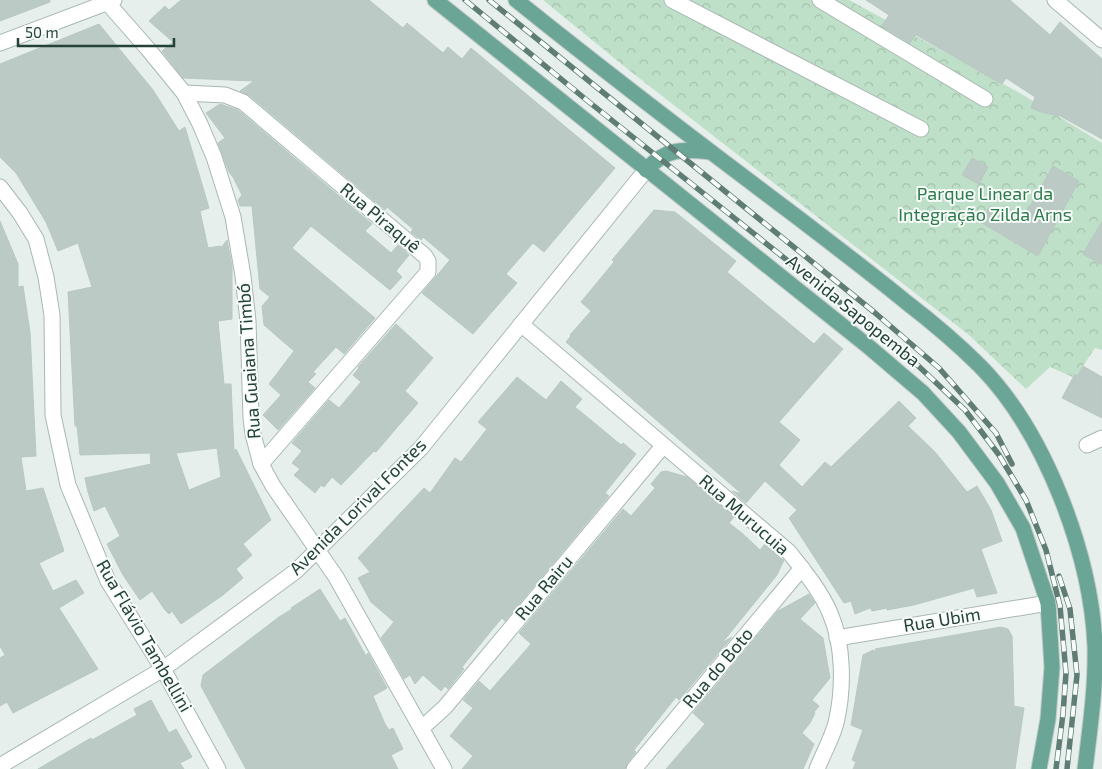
<svg xmlns="http://www.w3.org/2000/svg" width="1102" height="769" viewBox="0 0 1102 769" font-family="'Exo 2',sans-serif">
<style>
.forest{fill:url(#forest-crowns)}
.building{fill:#bbcac4;stroke:#b8c9c2;fill-rule:evenodd}
.lines{fill:none;stroke-linecap:round;stroke-linejoin:round}
.minor-casing{stroke:#a8b8b2;stroke-width:17}
.major-casing{stroke:#c2cac8;stroke-width:17}
.minor{stroke:#fff;stroke-width:15}
.major{stroke:#6aa596;stroke-width:15}
.rail-casing{stroke:#5f7d75;stroke-width:5.5}
.rail{stroke:#f7fbf9;stroke-width:4;stroke-dasharray:11;stroke-linecap:butt}
.labels{text-anchor:middle;stroke-width:4;stroke-linejoin:round;paint-order:stroke}
.park-label{font-size:18px;fill:#2d7a4b;stroke:#f7fbf9}
.street-label{font-size:18px;fill:#24423a;stroke:#f7fbf9}
</style>
<defs>
<pattern id="forest-crowns" width="20" height="18" patternUnits="userSpaceOnUse" patternTransform="scale(1.25)"><rect width="20" height="18" fill="#bfe0c8"/><path d="M2 6a3 3 0 1 1 6 0M12 15a3 3 0 1 1 6 0" fill="none" stroke="#a4c1ad"/></pattern>
</defs>
<rect width="100%" height="100%" fill="#e6efeb"/>
<polygon class="forest" points="543,0 849,0 1018,92 1102,143 1102,350 1095,348 1075,378 1050,367 1026,389 969,335 630,71"/>
<g class="building">
<polygon points="0,0 50,0 50,2 0,21"/>
<polygon points="181,0 369,0 403,28 407,23 443,53 448,47 462,59 471,48 615,168 544,252 533,243 506,274 517,283 473,334 422,293 450,260 423,237 421,240 411,232 413,229 387,207 385,210 249,95 240,91 254,81 183,78 162,51 173,42 149,21 165,6 169,10"/>
<polygon points="866,0 1010,0 1050,35 1060,22 1102,59 1102,139 1060,116 1044,113 1031,108 1035,97 1006,78 1002,84 916,35 910,43 882,26 889,15"/>
<path d="M 99,24 L 153,90 L 179,131 L 185,127 L 209,208 L 200,211 L 208,248 L 221,246 L 221,248 L 227,240 L 232,266 L 232,319 L 218,321 L 224,384 L 231,384 L 234,451 L 236,449 L 271,520 L 243,544 L 252,555 L 236,569 L 243,578 L 223,595 L 181,624 L 172,611 L 169,614 L 165,610 L 152,591 L 140,600 L 123,575 L 107,544 L 120,536 L 105,506 L 94,511 L 88,492 L 85,478 L 151,464 L 150,453 L 80,455 L 77,426 L 75,426 L 68,292 L 92,287 L 78,243 L 58,251 L 46,222 L 24,186 L 16,173 L 0,157 L 0,64 ZM 217,448 L 221,477 L 189,490 L 176,453 Z"/>
<polygon points="220,104 238,110 372,224 365,231 391,253 398,245 409,255 396,271 402,277 390,290 311,226 292,248 375,318 344,354 336,347 313,372 316,374 308,382 315,388 278,430 263,415 281,395 269,384 294,351 264,325 262,306 270,297 260,289 252,206 240,206 238,200 242,195 233,177 229,172 218,143 225,138 206,113"/>
<polygon points="972,158 988,167 979,184 962,175"/>
<polygon points="1053,166 1079,181 1038,256 980,222 990,206 1020,224"/>
<polygon points="654,210 675,212 736,261 727,272 814,344 824,333 843,349 779,422 800,440 779,465 802,487 825,462 831,467 899,401 916,418 908,426 935,452 967,492 977,486 991,510 1002,541 981,549 997,593 977,597 974,588 914,605 887,610 887,608 872,611 870,608 855,614 851,601 844,603 789,518 797,510 765,481 746,503 732,491 742,494 566,342 571,336 570,335 591,311 581,302 614,262 612,260"/>
<polygon points="0,221 18,264 18,287 23,286 30,332 36,456 21,457 26,491 43,488 64,551 39,563 53,591 76,580 84,593 59,608 98,669 13,713 7,702 0,706 0,658 5,655 0,646"/>
<polygon points="1102,221 1102,265 1083,254"/>
<polygon points="396,324 433,358 405,391 418,403 376,452 374,451 341,485 332,477 324,487 321,485 315,493 294,475 300,469 292,463 302,451 292,443 329,400 339,408 361,382 353,375 359,368 358,367"/>
<polygon points="1083,366 1102,377 1102,418 1062,398 1075,374 1077,376"/>
<polygon points="517,377 546,400 561,381 582,399 575,407 621,445 623,443 636,454 605,493 609,496 505,621 502,618 491,631 462,667 464,669 448,689 445,686 441,691 423,675 415,684 410,675 404,679 381,638 394,622 371,602 358,578 370,572 358,558 424,488 430,493 455,458 461,462 487,429 478,422"/>
<polygon points="666,471 687,477 734,517 729,523 743,534 760,550 765,544 782,559 784,560 777,575 722,643 732,637 679,700 676,697 634,750 636,752 627,763 625,769 462,769 473,756 450,736 473,708 463,700 479,681 490,691 531,644 519,633 623,509 631,516 655,488 651,484 661,472"/>
<polygon points="320,589 340,621 345,618 366,656 368,653 387,688 373,696 385,724 389,730 393,728 403,749 391,755 398,769 246,769 201,686 203,675 279,617 292,609 291,608"/>
<polygon points="809,594 815,603 800,619 823,638 830,678 812,700 819,706 814,712 815,713 810,723 802,733 814,744 803,769 666,769 705,724 693,713 778,611"/>
<polygon points="1001,627 1008,629 1012,636 1014,706 1024,708 1015,769 853,769 856,762 852,760 863,730 851,725 863,655 873,650 877,653 875,649"/>
<polygon points="151,700 169,733 176,729 192,757 180,763 184,769 38,769 91,738 92,740 137,715 134,709"/>
</g>
<g class="lines">
<defs>
<g id="minor">
<polyline points="105,0 148,49 184,93 200,124 214,157 233,217 243,276 248,321 251,418 253,434 261,464 273,486 336,577 444,769"/>
<polyline points="672,0 921,129"/>
<polyline points="820,0 985,99"/>
<polyline points="1055,0 1102,40"/>
<polyline points="0,43 114,0"/>
<polyline points="184,93 225,95 243,102 425,256 428,261 428,272 261,464"/>
<polyline points="0,187 20,213 36,239 46,277 52,315 53,415 68,485 108,581 163,669 218,769"/>
<path d="M 521,324 L 789,552 C 804,571 820,590 830,613 C 844,645 844,689 836,723 C 832,738 823,754 817,769"/>
<polyline points="1087,445 1102,438"/>
<polyline points="837,638 1048,603"/>
<polyline points="422,728 445,707 663,446"/>
<polyline points="0,766 163,669 296,571 421,448 646,170"/>
<polyline points="634,769 802,568"/>
</g>
<g id="major">
<polyline points="435,0 869,347 923,393 959,432 997,483 1023,528 1048,603 1052,667 1048,719 1039,769"/>
<path d="M 516,0 C 609,75 705,148 801,220 C 836,247 872,274 906,302 C 932,322 957,343 980,366 C 1045,432 1091,554 1095,646 C 1096,687 1090,728 1085,769"/>
<path d="M 646,170 C 666,148 682,149 710,152"/>
</g>
</defs>
<use href="#minor" class="minor-casing"/>
<use href="#major" class="major-casing"/>
<use href="#minor" class="minor"/>
<use href="#major" class="major"/>
<defs>
<g id="rail">
<polyline points="465,0 589,102 912,360 965,410 999,455 1026,500 1046,550 1060,606 1066,673 1063,714 1056,769"/>
<polyline points="489,0 874,312 939,368 996,433 1012,464"/>
<polyline points="1059,576 1070,609 1077,675 1067,769"/>
</g>
</defs>
<use href="#rail" class="rail-casing"/>
<use href="#rail" class="rail"/>
</g>
<g class="labels">
<g class="park-label">
<text x="985" y="200">Parque Linear da<tspan x="985" dy="21">Integração Zilda Arns</tspan></text>
</g>
<g class="street-label">
<text transform="translate(380 218) rotate(40)" y="6">Rua Piraquê</text>
<text transform="translate(853 311) rotate(39)" y="6">Avenida Sapopemba</text>
<text transform="translate(249 361) rotate(-94)" y="6">Rua Guaiana Timbó</text>
<text transform="translate(358 507) rotate(-45)" y="6">Avenida Lorival Fontes</text>
<text transform="translate(744 515) rotate(41)" y="6">Rua Murucuia</text>
<text transform="translate(544 588) rotate(-50)" y="6">Rua Rairu</text>
<text transform="translate(942 620) rotate(-9)" y="6">Rua Ubim</text>
<text transform="translate(144 636) rotate(60)" y="6">Rua Flávio Tambellini</text>
<text transform="translate(718 668) rotate(-50)" y="6">Rua do Boto</text>
</g>
</g>
<path d="M18 38v8h156v-8" fill="none" stroke="#24423a" stroke-width="2.5"/>
<text x="25" y="38" font-size="15" fill="#24423a" stroke="#f7fbf9" stroke-width="4" paint-order="stroke">50 m</text>
</svg>
